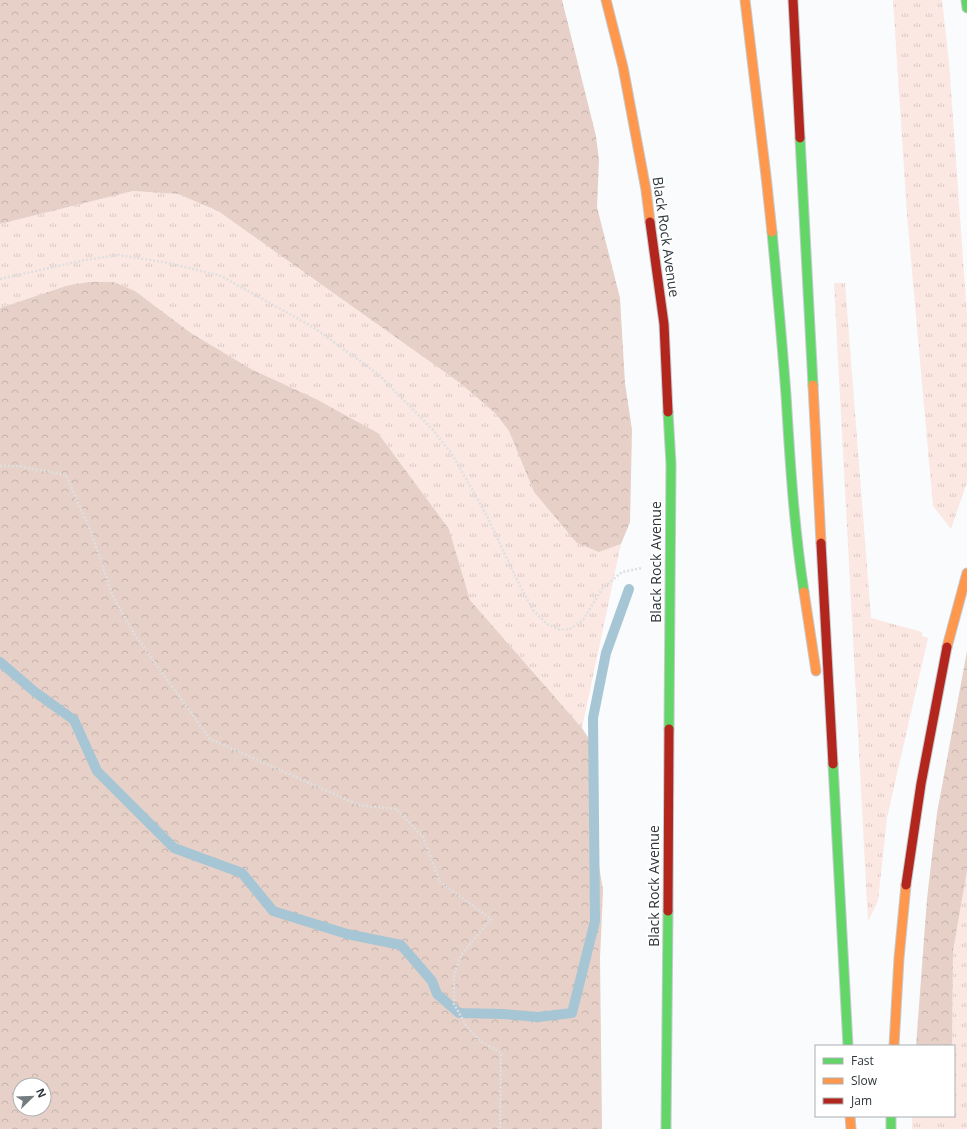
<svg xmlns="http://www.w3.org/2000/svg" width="967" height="1129" viewBox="0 0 967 1129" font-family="'Open Sans',sans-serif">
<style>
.grass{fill:url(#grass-tufts)}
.forest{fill:url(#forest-crowns);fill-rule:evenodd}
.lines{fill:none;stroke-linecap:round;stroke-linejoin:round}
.stream{stroke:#a6c6d5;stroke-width:10}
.fast-casing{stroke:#c5cacd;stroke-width:11}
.slow-casing{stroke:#c5cacd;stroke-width:11}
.jam-casing{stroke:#c5cacd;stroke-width:11}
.path{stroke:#dedfe0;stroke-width:2.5;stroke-dasharray:2 2;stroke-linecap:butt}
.fast{stroke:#63d668;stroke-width:9}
.slow{stroke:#ff974d;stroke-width:9}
.jam{stroke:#b3261e;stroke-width:9}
.labels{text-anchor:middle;stroke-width:4;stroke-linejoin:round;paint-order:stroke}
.street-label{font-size:14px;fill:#2e373b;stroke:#fff}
</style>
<defs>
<pattern id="grass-tufts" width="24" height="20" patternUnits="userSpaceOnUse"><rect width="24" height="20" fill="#fce8e2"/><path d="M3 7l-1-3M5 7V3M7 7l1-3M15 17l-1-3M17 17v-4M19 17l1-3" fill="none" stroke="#d8c8c3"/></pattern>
<pattern id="forest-crowns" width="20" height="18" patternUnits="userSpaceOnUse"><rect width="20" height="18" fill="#e6d0c7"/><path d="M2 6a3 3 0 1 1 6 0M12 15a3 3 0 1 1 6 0" fill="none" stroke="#c6b3ac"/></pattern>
</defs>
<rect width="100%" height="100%" fill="#f9fbfd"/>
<g class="grass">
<polygon points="893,0 942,0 949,62 967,315 967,482 951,529 933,506 907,215"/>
<polygon points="133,191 178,194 218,211 460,383 495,413 509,431 534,492 599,552 621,544 582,728 470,600 449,529 378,433 316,399 251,369 191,333 135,291 66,286 0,308 0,224"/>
<polygon points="834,283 845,283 871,618 922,632 922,636 928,638 887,818 878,901 868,921"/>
<polygon points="967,871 967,1129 912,1129 912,1116 954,1116 954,1046 952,1046 953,951"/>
</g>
<g class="forest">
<polygon points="0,0 562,0 596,136 599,160 597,207 620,298 625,383 632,430 630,522 621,544 599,552 577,543 534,492 509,431 495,413 460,383 218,211 178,194 133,191 0,224"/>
<path d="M 89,282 L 113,282 L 135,291 L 191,333 L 251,369 L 316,399 L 378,433 L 449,529 L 470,600 L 582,728 L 595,748 L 595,842 L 603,890 L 600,958 L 602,1129 L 0,1129 L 0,308 L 66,286 ZM 20,1085 L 44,1085 L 44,1109 L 20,1109 Z"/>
<polygon points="967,651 967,871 953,951 952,1046 916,1046 927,899 937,813"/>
</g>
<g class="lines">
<polyline class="stream" points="0,662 35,692 74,720 97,771 174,848 242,873 273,911 347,934 401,945 432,981 437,994 459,1013 503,1014 538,1017 572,1013 595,921 593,718 606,653 629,589"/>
<defs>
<g id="fast">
<polyline points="966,0 967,8"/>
<polyline points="800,138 813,385"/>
<path d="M 772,232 C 777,286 782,341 786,395 C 790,461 794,527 804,592"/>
<polyline points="668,412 671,464 669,729"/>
<polyline points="833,764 848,1046"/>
<polyline points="891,1116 891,1129"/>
<polyline points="666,1129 668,911"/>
</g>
<g id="slow">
<polyline points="606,0 623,67 646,190 650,222"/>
<polyline points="745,0 766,176 772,232"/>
<polyline points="813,385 821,543"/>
<polyline points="804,592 816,671"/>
<polyline points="947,647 967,573"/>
<polyline points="894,1046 899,958 906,885"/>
<polyline points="850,1116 851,1129"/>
</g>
<g id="jam">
<polyline points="793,0 800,138"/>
<polyline points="650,222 664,324 668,412"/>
<polyline points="821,543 833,764"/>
<polyline points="906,885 921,784 947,647"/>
<polyline points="668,911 669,729"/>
</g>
</defs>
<use href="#fast" class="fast-casing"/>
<use href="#slow" class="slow-casing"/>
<use href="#jam" class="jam-casing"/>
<g class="path">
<polyline points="0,279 85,260 118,255 169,263 221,276 313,327 378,374 432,429 452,454 487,516 515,576 533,610 547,624 560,630 570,629 583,620 602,589 622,572 642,568"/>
<polyline points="0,466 17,466 66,475 91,532 113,597 135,635 210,739 359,805 396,809 423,837 440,882 491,919 461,955 454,976 454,1004 467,1027 479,1040 501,1053 500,1129"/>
</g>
<use href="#fast" class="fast"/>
<use href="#slow" class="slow"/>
<use href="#jam" class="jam"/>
</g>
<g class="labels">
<g class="street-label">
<text transform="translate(666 237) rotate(82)" y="5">Black Rock Avenue</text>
<text transform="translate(656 562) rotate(-90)" y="5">Black Rock Avenue</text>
<text transform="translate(654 886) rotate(-90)" y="5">Black Rock Avenue</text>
</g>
</g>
<rect x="815" y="1045" width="140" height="72" fill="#ffffff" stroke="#abafb1"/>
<rect x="823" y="1058" width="20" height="6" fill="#63d668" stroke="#abafb1"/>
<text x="851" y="1065" font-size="12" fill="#2e373b">Fast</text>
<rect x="823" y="1078" width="20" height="6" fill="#ff974d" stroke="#abafb1"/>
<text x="851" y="1085" font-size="12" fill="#2e373b">Slow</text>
<rect x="823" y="1098" width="20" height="6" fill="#b3261e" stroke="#abafb1"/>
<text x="851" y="1105" font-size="12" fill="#2e373b">Jam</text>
<g transform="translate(32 1097) rotate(67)"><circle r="19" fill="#ffffff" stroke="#abafb1"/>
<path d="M0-3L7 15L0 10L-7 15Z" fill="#757c7f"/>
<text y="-6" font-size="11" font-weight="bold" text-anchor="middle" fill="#2e373b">N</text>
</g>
</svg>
